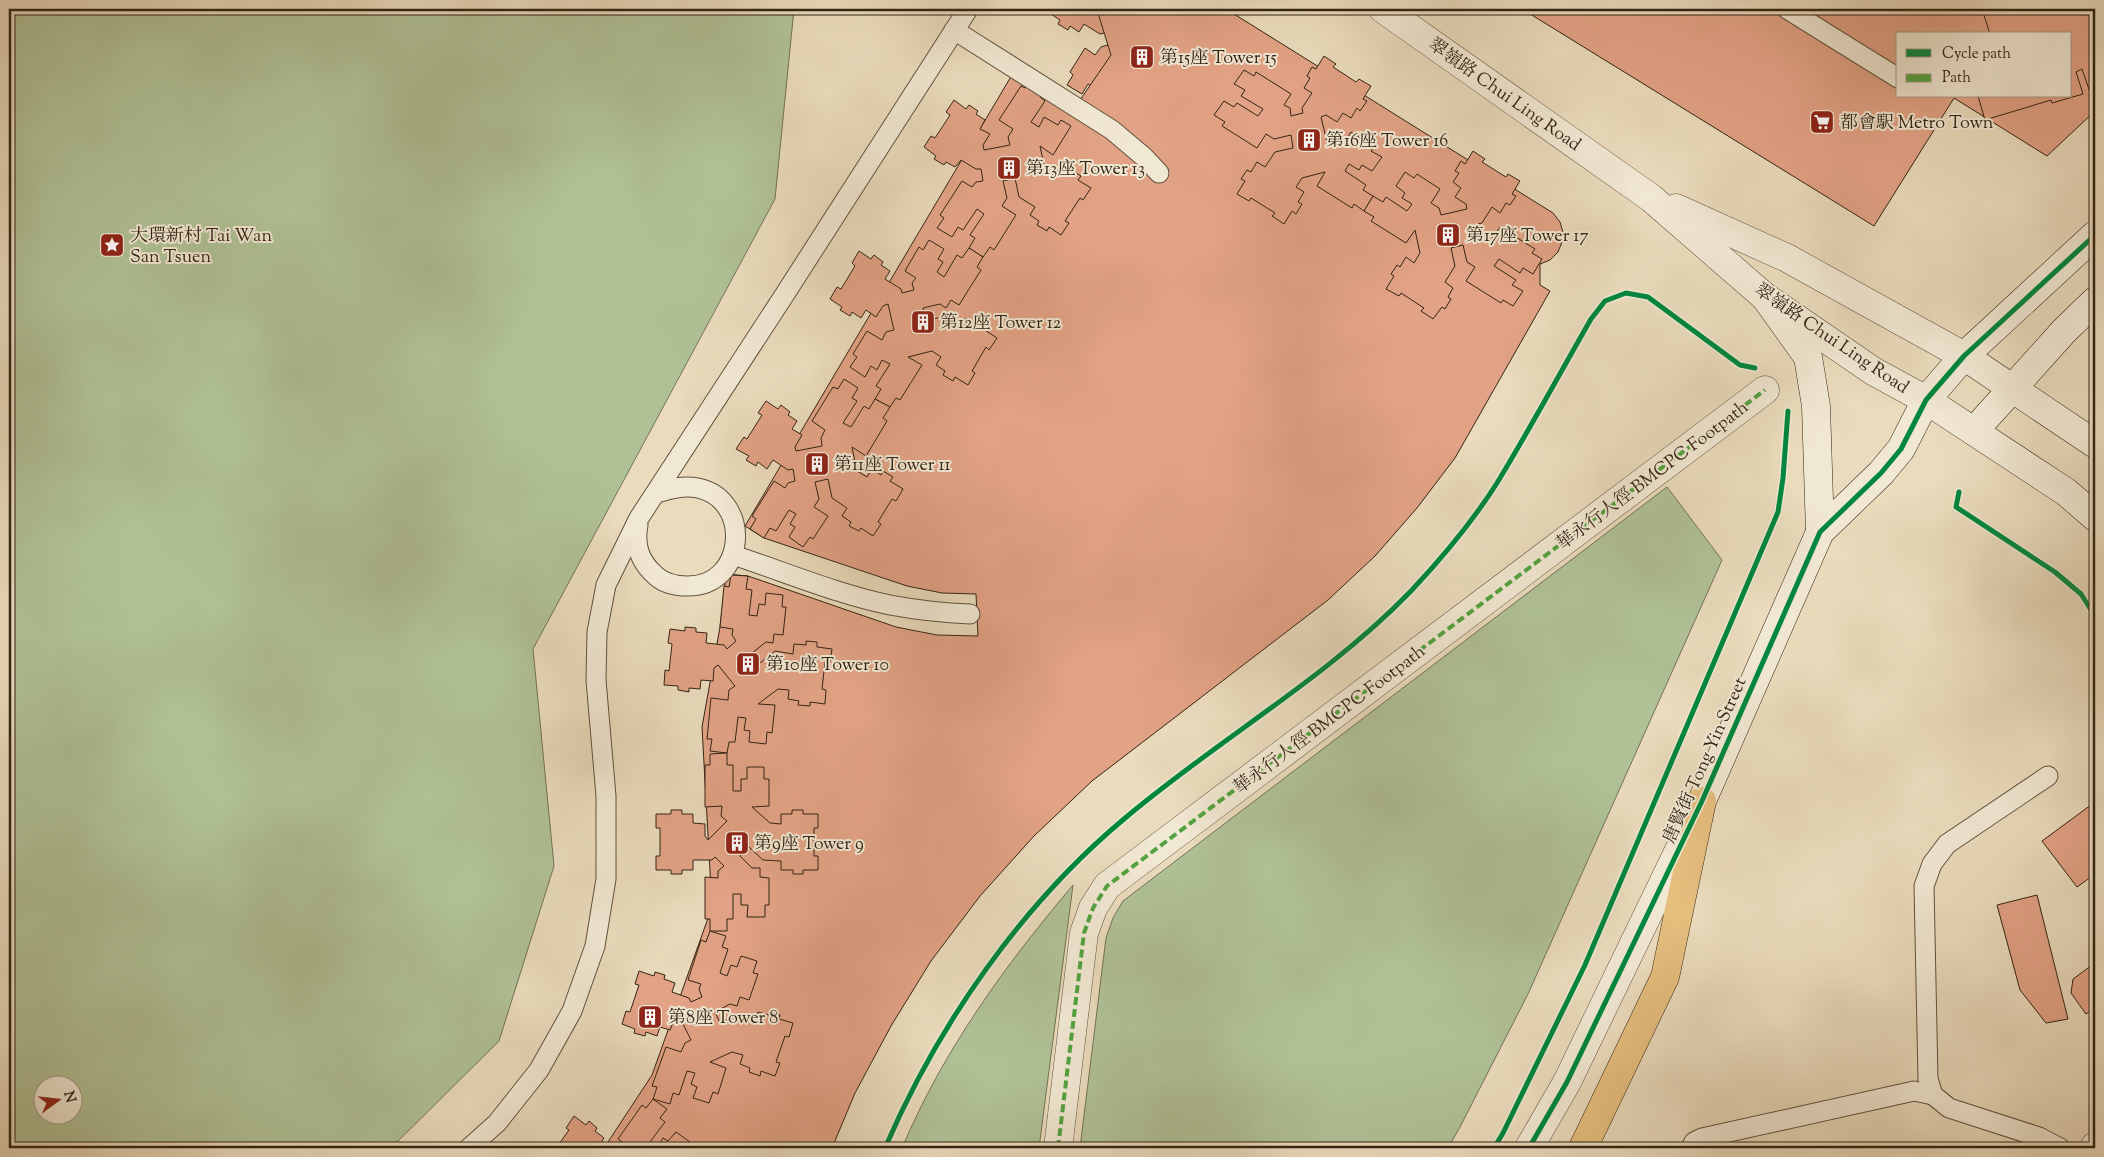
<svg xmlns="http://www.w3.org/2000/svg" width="2104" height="1157" viewBox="0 0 2104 1157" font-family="'Sorts Mill Goudy','Noto Serif TC',serif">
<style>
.green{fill:#b0c196;stroke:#727255;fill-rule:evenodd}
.building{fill:#e2a285;stroke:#332414;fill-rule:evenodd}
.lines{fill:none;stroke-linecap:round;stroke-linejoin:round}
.lane-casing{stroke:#61523e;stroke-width:21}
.street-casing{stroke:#61523e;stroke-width:29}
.secondary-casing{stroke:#332414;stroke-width:29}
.primary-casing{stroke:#332414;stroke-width:29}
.lane{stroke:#f1e8d3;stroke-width:19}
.street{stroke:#f1e8d3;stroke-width:28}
.secondary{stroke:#f1e8d3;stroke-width:28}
.primary{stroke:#e5be7e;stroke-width:28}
.quiet{stroke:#52a33f;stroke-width:4;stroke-dasharray:8 4;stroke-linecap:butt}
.cycleway-casing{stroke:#f1e8d3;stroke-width:8}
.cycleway{stroke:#00873e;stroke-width:5}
.labels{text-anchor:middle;stroke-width:4;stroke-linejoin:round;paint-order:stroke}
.poi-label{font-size:18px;fill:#332414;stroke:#f1e8d3;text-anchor:start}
.street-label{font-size:18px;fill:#332414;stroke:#f1e8d3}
</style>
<rect width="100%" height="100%" fill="#eadbbc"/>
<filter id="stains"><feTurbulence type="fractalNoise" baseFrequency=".004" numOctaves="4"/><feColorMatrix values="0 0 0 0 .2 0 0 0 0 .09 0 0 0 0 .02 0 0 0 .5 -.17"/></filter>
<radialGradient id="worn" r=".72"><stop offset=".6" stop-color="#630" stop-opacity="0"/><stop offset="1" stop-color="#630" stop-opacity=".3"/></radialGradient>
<g class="green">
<path d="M 9,9 L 794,9 L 775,199 L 533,649 L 554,866 L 499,1041 L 391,1148 L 9,1148 ZM 42,1084 L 72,1084 L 72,1114 L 42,1114 Z"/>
<polygon points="1667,487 1722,560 1528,994 1460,1127 1448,1148 1080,1148 1106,938 1113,918 1123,901"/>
<path d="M 1073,885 L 1039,1148 L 902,1148 C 944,1049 1004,967 1073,885 Z"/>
</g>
<g class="building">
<polygon points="1050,9 1169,9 1163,18 1152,11 1147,13 1153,38 1160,37 1168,42 1177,28 1201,43 1198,47 1208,53 1199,67 1189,61 1185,66 1167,55 1164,55 1173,91 1159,94 1158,90 1131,96 1132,101 1119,103 1110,67 1103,78 1100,76 1093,87 1088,84 1082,94 1067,85 1073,75 1070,72 1085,48 1095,55 1101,47 1111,44 1113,58 1125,56 1119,30 1100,34 1084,24 1079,32 1070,26 1068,30 1058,24 1060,20 1048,12"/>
<polygon points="1101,9 1226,9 1553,213 1560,222 1563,232 1562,242 1558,252 1550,260 1540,264 1540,285 1550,291 1455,458 1417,508 1375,556 1328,600 1092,781 1034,836 980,896 931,961 891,1026 855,1093 832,1148 604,1148 652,1075 712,907 702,727 720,627 726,574 748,576 896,627 937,635 978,636 976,594 942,593 907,586 764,538 745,526 1019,63 1080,100 1111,55 1098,13"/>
<polygon points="1169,9 1180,9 1177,14"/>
<path d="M 1522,9 L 2095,9 L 2095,111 L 2047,156 L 1954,98 L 1874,226 ZM 1898,34 L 2070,34 L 2070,96 L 1898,96 Z"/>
<polygon points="1982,9 2087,9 2085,10 2086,15 2095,13 2095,104 2094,104 2082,69 2076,72 2083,94 2052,103 2051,100 1985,120 1978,96 2070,96 2070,34 1990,34"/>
<polygon points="1324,56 1336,64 1333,67 1356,82 1359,79 1371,86 1363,99 1367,101 1360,111 1357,108 1351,118 1343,113 1337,122 1326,115 1321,117 1327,142 1334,141 1342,146 1351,132 1374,147 1371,151 1382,157 1372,171 1362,165 1359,170 1349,164 1345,171 1366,185 1363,190 1373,196 1364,211 1354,204 1352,208 1317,186 1325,172 1302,178 1296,187 1304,192 1298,202 1302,204 1296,214 1292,211 1284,224 1272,216 1275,213 1251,198 1249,201 1237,194 1245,181 1241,179 1247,170 1251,172 1257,162 1265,167 1275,152 1293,148 1291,135 1274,139 1266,134 1257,148 1222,126 1225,122 1214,115 1224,101 1234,107 1237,103 1258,116 1263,109 1241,96 1245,90 1234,84 1244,70 1254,76 1256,72 1291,94 1284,105 1290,108 1291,116 1303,113 1302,108 1312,93 1304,88 1310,78 1307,76 1312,67 1316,69"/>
<polygon points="1032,78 1046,88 1040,97 1045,101 1031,122 1039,127 1044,117 1058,125 1061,120 1071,126 1053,155 1040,146 1045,170 1055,176 1059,168 1069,174 1071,170 1081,176 1078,180 1091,188 1083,200 1080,198 1065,221 1069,223 1061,235 1049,227 1047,231 1037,225 1039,221 1030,215 1035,207 1019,197 1015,178 1003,181 1007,198 1002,206 1016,215 994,250 990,247 983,257 969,248 975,238 970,235 984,214 977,209 963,230 958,227 952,237 937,228 944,218 940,215 962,181 972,187 976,182 983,181 981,169 976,169 961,160 955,167 946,162 944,165 934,159 936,156 924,147 931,136 935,138 950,115 946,112 954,100 966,109 969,105 978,111 976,114 985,120 980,129 990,134 983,145 984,150 1010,145 1008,137 1013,129 999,120 1021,86 1025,88"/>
<polygon points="1473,151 1485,159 1482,162 1506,177 1508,174 1520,181 1512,194 1516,196 1510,205 1506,203 1500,213 1492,207 1482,223 1478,224 1481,236 1488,234 1493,238 1500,227 1535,249 1532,253 1542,259 1533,274 1523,268 1520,273 1499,259 1494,266 1516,280 1512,285 1523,291 1513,306 1503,300 1501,303 1466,281 1475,267 1467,262 1463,245 1451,248 1455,266 1445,282 1453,288 1448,297 1451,299 1445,309 1442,307 1433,319 1421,311 1424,308 1401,293 1399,296 1386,289 1394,276 1391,274 1397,265 1400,267 1406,257 1414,263 1420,253 1415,230 1406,243 1371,221 1374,217 1364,211 1373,196 1383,202 1386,197 1407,211 1412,204 1402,198 1405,193 1396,186 1405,172 1414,178 1417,174 1440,189 1431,203 1439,208 1441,215 1467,209 1466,204 1455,197 1461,188 1453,182 1459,173 1455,171 1461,161 1465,164"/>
<polygon points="929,240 944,249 938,259 943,262 937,272 944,277 957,255 962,258 969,248 983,257 977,267 981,270 959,305 951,300 946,308 940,304 923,308 926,321 945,316 960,326 965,318 975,324 977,321 987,327 985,330 997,338 989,350 986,347 972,371 975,373 968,385 955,377 953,381 943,375 945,371 936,365 941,357 932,351 908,357 922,365 900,400 896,398 890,407 875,399 881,389 876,386 890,364 882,360 877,370 871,366 865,377 850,367 857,357 853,354 867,331 882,340 886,332 894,330 888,304 883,306 876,317 866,310 861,318 852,312 850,316 840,310 842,307 830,299 837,287 841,289 855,266 852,263 859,251 871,259 874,255 883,262 881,265 890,271 885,279 901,289 902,293 914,290 912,283 916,278 905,271 919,247 923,250"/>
<polygon points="844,379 858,388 852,398 857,401 843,423 851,427 864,406 869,409 875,399 890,407 883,418 887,421 866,456 852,447 857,471 867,477 872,469 881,475 883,471 893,477 890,481 903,489 896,501 892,499 878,522 881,524 873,536 861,528 859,531 849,526 851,522 842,516 847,508 832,498 828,479 815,482 819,499 814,507 828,516 813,539 810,537 803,547 789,537 795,527 790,524 796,514 789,510 776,531 770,528 764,538 750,529 756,519 752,516 774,481 785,488 788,483 795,481 793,469 788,470 773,460 767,469 758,462 756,466 746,460 749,456 736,449 744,437 747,439 762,415 758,413 766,401 778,409 781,405 790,412 788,415 797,421 792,429 802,435 795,447 796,451 822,446 821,438 825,430 812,421 833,387 838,389"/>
<polygon points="731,575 748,576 746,589 752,590 749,615 757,616 759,604 765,605 766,593 783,595 782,607 786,607 783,635 774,634 773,643 766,642 752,653 760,663 775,651 793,654 794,644 806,645 806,641 817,642 817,647 832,649 830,662 825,662 822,689 826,690 825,704 810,702 810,706 798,705 799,701 788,699 789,690 778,689 758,704 775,705 772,733 767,732 766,744 749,742 750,731 744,730 746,718 738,717 735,742 729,742 727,753 710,751 712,739 707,739 711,698 728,700 729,690 735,686 718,665 714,668 713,681 701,680 700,689 689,688 689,692 678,690 678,686 664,685 665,670 669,671 672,644 668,643 670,629 685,631 685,627 696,628 696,632 707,633 706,643 724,645 727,649 736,641 732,635 733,629 720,627 724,586 729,587"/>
<polygon points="727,753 727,765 733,765 733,791 741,791 741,779 747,779 747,767 764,767 764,779 769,779 769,806 752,807 770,823 781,824 781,814 792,814 792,810 803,810 803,814 818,814 818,828 814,828 814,856 818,856 818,870 803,870 803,874 793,874 793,870 781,870 781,861 763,860 749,847 740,856 752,868 760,868 760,877 769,878 769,905 765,905 765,917 747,917 748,905 741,905 741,894 733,894 733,919 727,919 727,931 710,931 710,919 705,919 705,877 718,878 718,871 724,866 715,857 712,860 693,860 693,870 682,870 682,874 671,874 671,870 656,870 656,856 660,856 660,828 656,828 656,814 671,814 671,810 682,810 682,814 693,814 693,823 705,824 705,836 708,840 727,821 721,816 722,806 705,807 705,765 710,765 710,754"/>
<polygon points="2095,802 2095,874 2077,887 2042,841"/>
<polygon points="2037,895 2068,1019 2046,1023 2020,990 1997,905"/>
<polygon points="710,931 726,936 722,947 728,949 720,973 727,976 731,965 737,967 741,956 757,961 753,973 758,974 749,1000 740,997 737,1006 730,1004 715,1012 720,1023 738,1014 755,1020 758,1012 769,1015 770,1011 780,1015 779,1019 793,1023 789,1037 785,1036 776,1062 780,1063 775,1076 761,1071 760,1076 749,1072 750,1068 740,1064 743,1055 732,1052 710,1062 726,1068 718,1094 713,1092 709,1103 693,1098 697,1087 691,1084 695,1073 687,1071 679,1095 673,1093 670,1104 653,1099 657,1087 652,1086 666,1047 681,1052 685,1043 691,1040 679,1016 675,1018 670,1030 660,1027 657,1036 646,1032 645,1036 634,1033 635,1029 622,1024 626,1011 630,1012 639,985 635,984 639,971 654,976 655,972 665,975 664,979 675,983 672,992 689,998 691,1002 702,997 699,989 701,984 688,980 701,940 706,942"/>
<polygon points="2095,963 2095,1008 2086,1014 2071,993 2073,979"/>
<polygon points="653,1099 667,1109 660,1118 665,1122 650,1142 657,1147 663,1138 668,1141 676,1132 690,1142 685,1148 631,1148 618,1139 642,1105 646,1108"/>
<polygon points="574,1116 586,1125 589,1121 597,1128 595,1131 604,1138 599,1146 602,1148 556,1148 569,1130 566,1128"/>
</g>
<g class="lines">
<defs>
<g id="lane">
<polyline points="1787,9 1898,78"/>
<polyline points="954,30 1112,130 1144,157 1159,173"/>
<path d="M 638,525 C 634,546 640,562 656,576 C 665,584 675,586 687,586 C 746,587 753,500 698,488 C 683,485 670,489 656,493"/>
<path d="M 733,555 C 785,572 837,594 890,605 C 917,610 943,613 970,614"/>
<polyline points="2048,776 1947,844 1932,864 1924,886 1928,1079 1933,1095 1949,1108 2039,1137 2060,1148"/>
<polyline points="469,1148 497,1123 539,1070 572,1011 595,946 606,879 606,796 596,680 597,632 606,585 639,518 785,294 968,9"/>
<polyline points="1691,1148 1694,1142 1702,1138 1914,1091 1933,1095"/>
</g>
<g id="street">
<polyline points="1383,9 1651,198 1765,297 1873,371 1926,400"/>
<polyline points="1676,208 1787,258 1964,356"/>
<polyline points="1058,1148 1084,933 1093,908 1107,886 1765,390"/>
<polyline points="1529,1148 1567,1082 1694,819"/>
<polyline points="2094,1148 2095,1146"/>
</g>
<g id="secondary">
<polyline points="1765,297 1808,357 1816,406 1820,532"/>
<polyline points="1964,356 2095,444"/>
<polyline points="1926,400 2066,492 2095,517"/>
<polyline points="1974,431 2064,331 2095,301"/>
<polyline points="1702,801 1820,532 1881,473 1901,449 1926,400 1964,356 2095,235"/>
</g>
<polyline id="primary" points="1583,1148 1665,977 1702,801"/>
</defs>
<use href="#lane" class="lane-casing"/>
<use href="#street" class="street-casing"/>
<use href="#secondary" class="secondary-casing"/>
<use href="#primary" class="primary-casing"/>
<use href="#lane" class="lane"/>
<use href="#street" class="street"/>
<use href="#secondary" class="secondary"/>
<use href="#primary" class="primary"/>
<polyline class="quiet" points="1058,1148 1084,933 1093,908 1107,886 1765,390"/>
<defs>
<g id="cycleway">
<polyline points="1959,492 1956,507 2055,572 2081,594 2095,616"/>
<path d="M 885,1148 C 938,1025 1021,905 1124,819 C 1217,740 1326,679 1411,591 C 1442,558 1473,521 1497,483 C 1530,429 1560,373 1591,319 L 1605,301 L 1626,293 L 1648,297 L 1740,365 L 1755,368"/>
<polyline points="1494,1148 1503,1133 1585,965 1778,512 1783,478 1788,411"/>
<polyline points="1529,1148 1567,1082 1702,801 1820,532 1881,473 1901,449 1926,400 1964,356 2095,235"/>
</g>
</defs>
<use href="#cycleway" class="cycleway-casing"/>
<use href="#cycleway" class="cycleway"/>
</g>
<defs>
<symbol id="building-square" viewBox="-11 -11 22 22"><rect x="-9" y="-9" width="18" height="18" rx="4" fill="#8f2418" stroke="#f1e8d3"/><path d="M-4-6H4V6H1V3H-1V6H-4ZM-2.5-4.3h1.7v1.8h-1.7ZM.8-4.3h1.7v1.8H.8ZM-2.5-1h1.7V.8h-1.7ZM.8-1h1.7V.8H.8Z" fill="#fff"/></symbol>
<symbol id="supermarket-square" viewBox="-11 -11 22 22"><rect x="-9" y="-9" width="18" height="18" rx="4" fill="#8f2418" stroke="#f1e8d3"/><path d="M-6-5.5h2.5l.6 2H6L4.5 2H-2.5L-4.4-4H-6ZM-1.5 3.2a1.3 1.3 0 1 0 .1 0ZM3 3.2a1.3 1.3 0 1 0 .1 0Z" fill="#fff"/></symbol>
<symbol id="sight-square" viewBox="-11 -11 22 22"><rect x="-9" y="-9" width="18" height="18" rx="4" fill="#8f2418" stroke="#f1e8d3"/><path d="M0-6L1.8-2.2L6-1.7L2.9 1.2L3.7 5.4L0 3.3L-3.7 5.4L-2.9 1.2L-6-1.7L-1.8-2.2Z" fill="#fff"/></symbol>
</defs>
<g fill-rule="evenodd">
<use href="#building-square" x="1128" y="43" width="28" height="28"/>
<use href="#supermarket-square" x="1808" y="108" width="28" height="28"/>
<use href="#building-square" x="1295" y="126" width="28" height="28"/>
<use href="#building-square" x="995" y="154" width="28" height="28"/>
<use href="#building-square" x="1434" y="221" width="28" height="28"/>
<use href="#sight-square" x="98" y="231" width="28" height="28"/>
<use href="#building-square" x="909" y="308" width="28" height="28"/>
<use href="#building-square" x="803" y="450" width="28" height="28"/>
<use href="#building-square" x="734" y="650" width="28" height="28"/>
<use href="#building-square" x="723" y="829" width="28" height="28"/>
<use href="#building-square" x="636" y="1003" width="28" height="28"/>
</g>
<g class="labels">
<g class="poi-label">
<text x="1160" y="63">第15座 Tower 15</text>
<text x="1840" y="128">都會駅 Metro Town</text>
<text x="1326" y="146">第16座 Tower 16</text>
<text x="1026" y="174">第13座 Tower 13</text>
<text x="130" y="241">大環新村 Tai Wan<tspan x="130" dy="21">San Tsuen</tspan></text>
<text x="1466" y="241">第17座 Tower 17</text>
<text x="940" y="328">第12座 Tower 12</text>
<text x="834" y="470">第11座 Tower 11</text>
<text x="766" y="670">第10座 Tower 10</text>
<text x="754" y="849">第9座 Tower 9</text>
<text x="668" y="1023">第8座 Tower 8</text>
</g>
<g class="street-label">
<text transform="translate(1505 94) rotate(35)" y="6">翠嶺路 Chui Ling Road</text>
<text transform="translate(1832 338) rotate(34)" y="6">翠嶺路 Chui Ling Road</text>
<text transform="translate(1652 475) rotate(-37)" y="6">華永行人徑 BMCPC Footpath</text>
<text transform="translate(1329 719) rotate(-37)" y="6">華永行人徑 BMCPC Footpath</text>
<text transform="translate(1704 760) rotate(-66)" y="6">唐賢街 Tong Yin Street</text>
</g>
</g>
<rect width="2104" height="1157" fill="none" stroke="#eadbbc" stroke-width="30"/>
<rect x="10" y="10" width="2084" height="1137" fill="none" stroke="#332414" stroke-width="2.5"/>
<rect x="15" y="15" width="2074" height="1127" fill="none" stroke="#332414"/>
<rect x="1896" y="32" width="175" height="65" fill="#f1e8d3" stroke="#a59a87"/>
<rect x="1906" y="49" width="25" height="8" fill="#00873e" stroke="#a59a87"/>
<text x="1942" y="58" font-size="15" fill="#332414">Cycle path</text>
<rect x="1906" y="74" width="25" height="8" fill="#52a33f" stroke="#a59a87"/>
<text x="1942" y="82" font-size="15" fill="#332414">Path</text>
<g transform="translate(58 1100) rotate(75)"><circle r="24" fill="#f1e8d3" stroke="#a59a87"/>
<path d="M0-4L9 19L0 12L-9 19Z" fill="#8f2418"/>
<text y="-8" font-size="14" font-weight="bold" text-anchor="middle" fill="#332414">N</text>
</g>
<rect width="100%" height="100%" filter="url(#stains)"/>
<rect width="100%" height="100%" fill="url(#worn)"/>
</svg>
